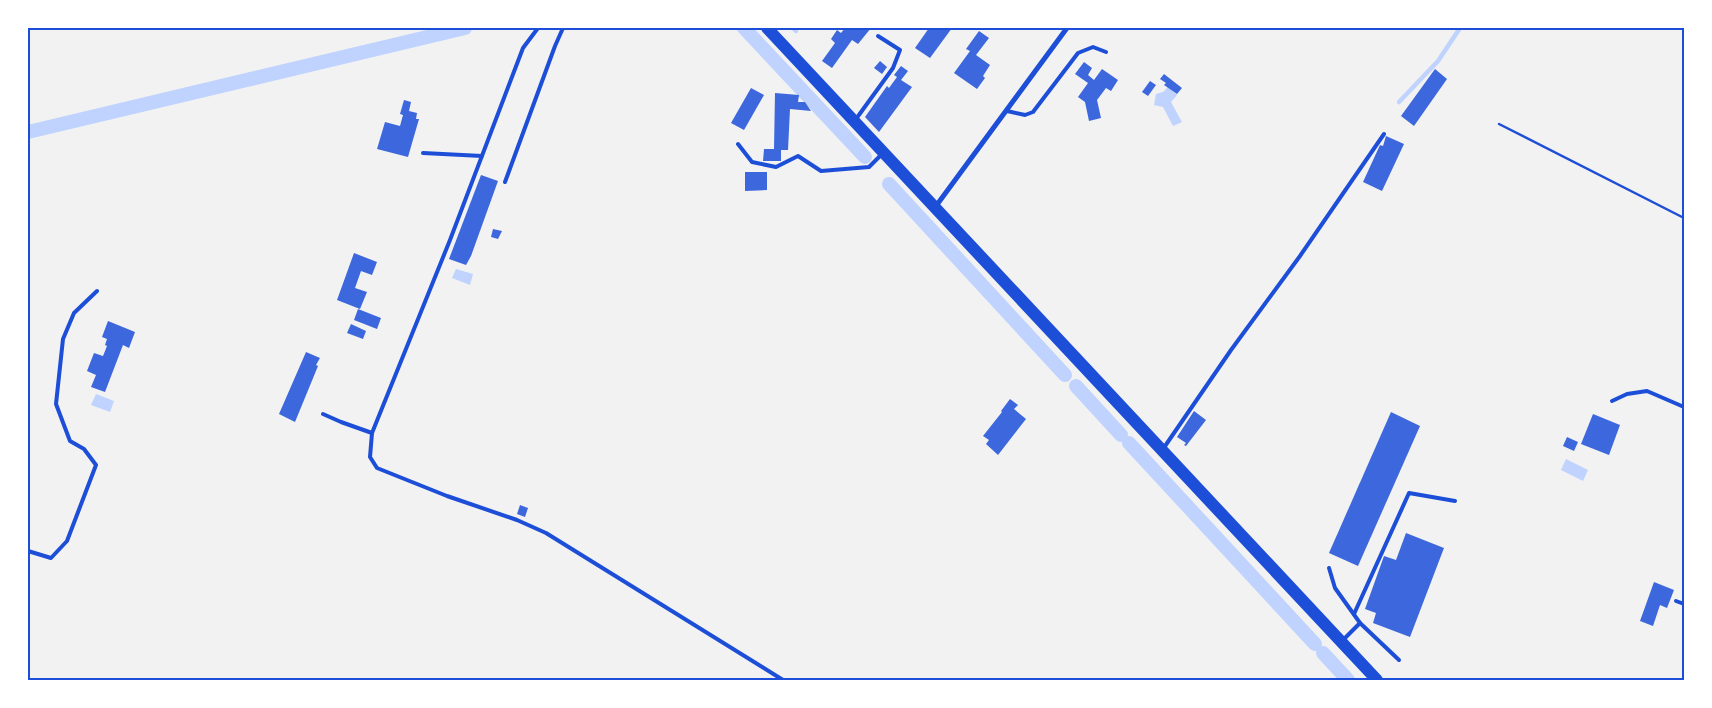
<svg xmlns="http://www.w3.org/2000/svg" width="1712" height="708" viewBox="0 0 1712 708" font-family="Inter,sans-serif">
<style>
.water{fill:#bfd3fe}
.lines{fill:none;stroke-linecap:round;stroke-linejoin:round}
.stream{stroke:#bfd3fe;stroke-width:4.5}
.canal{stroke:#bfd3fe;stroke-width:14}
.building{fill:#3d67dc}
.path{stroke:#1d4ed8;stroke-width:2.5}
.service{stroke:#1d4ed8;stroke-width:4}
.minor{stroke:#1d4ed8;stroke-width:5}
.primary{stroke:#1d4ed8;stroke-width:12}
.neatline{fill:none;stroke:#1d4ed8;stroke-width:2}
</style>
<rect width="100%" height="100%" fill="#f2f2f2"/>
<g class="water">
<polygon points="1168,87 1177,95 1171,102 1182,122 1173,126 1163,107 1154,105 1156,94 1163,92"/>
<polygon points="456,269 473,274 470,285 452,278"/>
<polygon points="96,394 114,401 110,412 91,405"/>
<polygon points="1566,459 1588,470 1583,481 1561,470"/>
</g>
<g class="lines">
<g class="stream">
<polyline points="793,28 796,31"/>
<polyline points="1399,102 1438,61 1460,28"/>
</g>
<g class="canal">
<polyline points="744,28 865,157"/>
<polyline points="28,132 465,28"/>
<polyline points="889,184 1065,375"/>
<polyline points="1076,386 1121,435"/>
<polyline points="1129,443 1315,644"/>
<polyline points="1323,653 1348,680"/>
</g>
</g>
<g class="building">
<polygon points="845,28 871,28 858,44 852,40 832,68 822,61 835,43 831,39 837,30 841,33"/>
<polygon points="929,28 952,28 930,58 915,48"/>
<polygon points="979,31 989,38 976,55 990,65 983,76 985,78 977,89 954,73 970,51 966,49"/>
<polygon points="880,61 887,67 882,74 874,68"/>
<polygon points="1084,62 1092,68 1088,75 1094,80 1102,69 1118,80 1111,91 1106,88 1097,100 1101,118 1089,121 1085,102 1078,97 1088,83 1075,74"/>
<polygon points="901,66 908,71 901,80 912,87 879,132 865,117 887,86 889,88 897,77 894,75"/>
<polygon points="1435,69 1447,79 1414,126 1401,116"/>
<polygon points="1164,74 1182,88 1177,94 1164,85 1166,83 1160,79"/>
<polygon points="1150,81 1156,85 1148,96 1142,92"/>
<polygon points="751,88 764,95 744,130 731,123"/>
<polygon points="775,93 799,95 798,102 805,102 811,111 790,109 788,150 781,150 781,161 763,161 764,149 774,149"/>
<polygon points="404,100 411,102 409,111 417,113 416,119 419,119 408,157 377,149 385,122 400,126 403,115 400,114"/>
<polygon points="1386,136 1404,144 1382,191 1363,182 1380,145 1383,146"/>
<polygon points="745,172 767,172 767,190 745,191"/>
<polygon points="481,175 498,181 471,256 466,265 449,259"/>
<polygon points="493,229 502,231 498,239 491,237"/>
<polygon points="354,253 377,262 372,275 361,271 355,288 367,292 360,309 337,300"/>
<polygon points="358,309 381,318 377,329 354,320"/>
<polygon points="108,321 135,332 129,348 123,345 105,392 91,387 96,375 87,371 94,353 103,356 107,346 105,345 107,339 102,337"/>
<polygon points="351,324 366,331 363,339 347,333"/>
<polygon points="306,352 320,358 316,365 318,366 295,422 279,414"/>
<polygon points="1010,399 1018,405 1014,409 1026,419 998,455 986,444 989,440 983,436 1002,412 1001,411"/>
<polygon points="1194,411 1206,420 1186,446 1184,445 1186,443 1177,437"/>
<polygon points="1391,412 1420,426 1358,566 1329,553"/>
<polygon points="1593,414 1620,425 1609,455 1581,444"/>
<polygon points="1567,437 1578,442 1574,451 1563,446"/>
<polygon points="520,505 528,508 525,517 517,514"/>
<polygon points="1406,533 1444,548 1410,637 1373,623 1376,613 1365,609 1384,556 1396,560"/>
<polygon points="1654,582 1674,590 1667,608 1660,605 1653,626 1640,621"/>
</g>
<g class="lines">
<polyline class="path" points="1499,124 1684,218"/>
<g class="service">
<polyline points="1007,111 1025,115 1033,112 1078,53 1093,47 1106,52"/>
<polyline points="856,119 893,68 900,50 878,36"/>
<polyline points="738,144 752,162 776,167 798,156 821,171 869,167 882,154"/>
<polyline points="423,153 482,156"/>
<polyline points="505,182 555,46 563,28"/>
<polyline points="1612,401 1627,394 1647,391 1684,407"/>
<polyline points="323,414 341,422 372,433 370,457 377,468 447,496 517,520 546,533 783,680"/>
<polyline points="372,433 450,240 523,48 538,28"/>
<polyline points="1163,449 1231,350 1300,256 1384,134"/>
<polyline points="28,551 51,558 67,541 96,465 84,449 70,441 56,404 63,339 74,313 97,291"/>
<polyline points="1329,568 1335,588 1360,623 1342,641"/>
<polyline points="1676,601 1684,604"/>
<polyline points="1354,614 1409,493 1455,501"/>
<polyline points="1360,623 1399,660"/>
</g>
<polyline class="minor" points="936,206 1067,28"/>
<polyline class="primary" points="767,28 1377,680"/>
</g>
<rect width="1712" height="708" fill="none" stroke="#ffffff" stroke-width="58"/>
<rect x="29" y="29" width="1654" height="650" class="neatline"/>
</svg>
